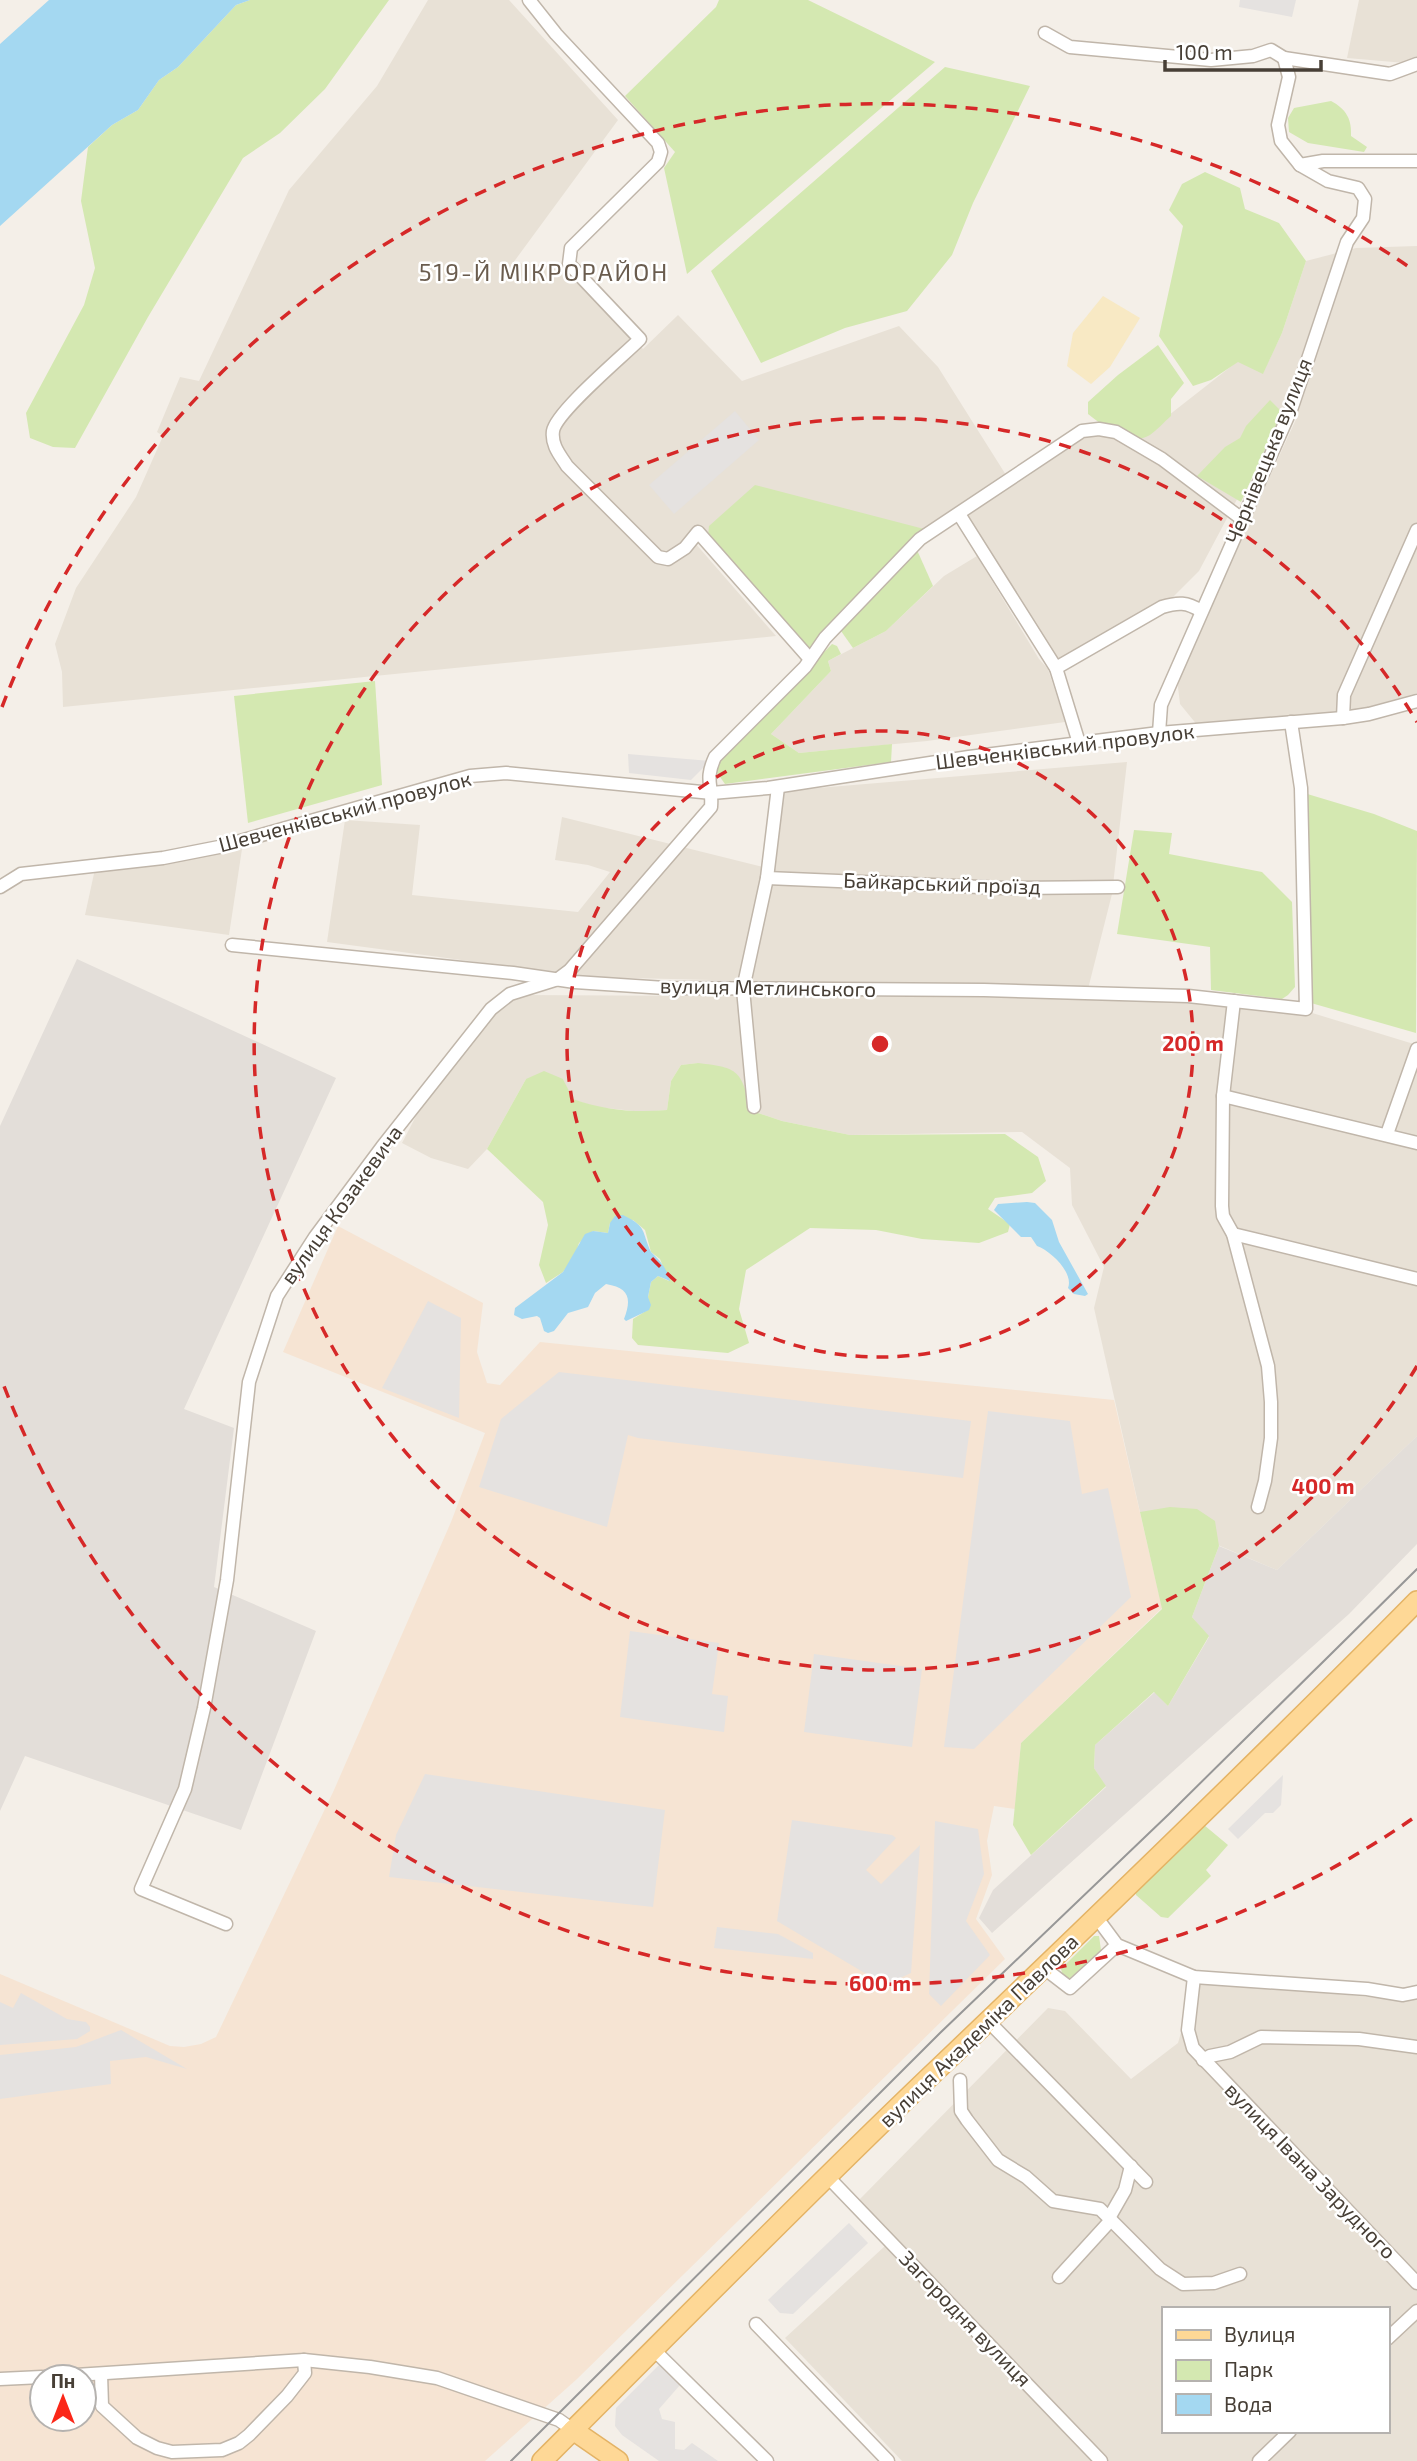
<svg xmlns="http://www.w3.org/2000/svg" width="1417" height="2461" viewBox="0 0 1417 2461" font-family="'Exo 2',sans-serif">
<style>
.residential{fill:#e8e1d6;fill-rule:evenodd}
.commercial{fill:#f6e4d3;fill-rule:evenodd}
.industrial{fill:#e3ded9}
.green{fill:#d4e8b1}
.sand{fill:#f8e9c4}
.parking{fill:#e5e2e0}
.water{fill:#a4d8f1}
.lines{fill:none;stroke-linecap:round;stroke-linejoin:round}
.minor-casing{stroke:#c0b6aa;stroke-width:15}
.primary-casing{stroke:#e4b365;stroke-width:22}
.minor{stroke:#fff;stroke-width:12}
.primary{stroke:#fed896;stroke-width:19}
.tram{stroke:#979797;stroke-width:2}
.ring{fill:none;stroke:#d62828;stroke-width:3.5;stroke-dasharray:12 9}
.labels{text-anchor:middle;stroke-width:5;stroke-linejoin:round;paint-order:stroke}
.street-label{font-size:21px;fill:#473f36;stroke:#fff}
.quarter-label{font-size:24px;letter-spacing:2px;fill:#6a5c4e;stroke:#fff}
.centre{fill:#d62828;stroke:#fff;stroke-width:3.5}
.ring-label{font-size:21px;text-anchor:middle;font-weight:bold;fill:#d62828;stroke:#fff;stroke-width:5;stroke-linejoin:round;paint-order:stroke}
</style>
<rect width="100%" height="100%" fill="#f4efe8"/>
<g class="residential">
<polygon points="428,0 509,0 618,120 513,263 564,266 643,349 678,315 742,381 899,326 938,367 1006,475 930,530 822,636 699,528 695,543 776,636 63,707 62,672 55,644 76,588 136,497 163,436 157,432 180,377 199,381 289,190 377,86"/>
<polygon points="1359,0 1417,0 1417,72 1405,63 1347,58"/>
<polygon points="1417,246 1417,693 1361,709 1198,726 1180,704 1177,679 1298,415 1288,403 1199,571 1173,597 1057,662 966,517 1083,434 1115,433 1132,444 1238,361 1263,373 1282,333 1306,261 1356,248"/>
<polygon points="977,556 1039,659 1048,669 1065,722 927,741 799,753 771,734 831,671 828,661 886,631 944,576"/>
<polygon points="1127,762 1112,894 1088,989 588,977 327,942 345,820 420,825 412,895 578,912 610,872 588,865 555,860 562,817 775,870 782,791"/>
<polygon points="242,849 229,935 85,915 95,869"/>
<polygon points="519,995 1090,998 1231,1005 1309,1012 1417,1045 1417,1436 1277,1570 1140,1512 1094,1308 1104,1267 1072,1205 1070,1168 1022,1132 850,1135 782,1121 752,1111 698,1063 681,1065 671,1081 667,1110 643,1112 596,1107 572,1099 563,1079 526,1079 487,1149 468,1169 431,1158 402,1143 426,1097 494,1011"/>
<path d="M 1196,1980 L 1409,2001 L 1417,1999 L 1417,2461 L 1107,2461 L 859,2200 L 1048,2008 L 1065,2011 L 1131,2079 L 1178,2043 ZM 1163,2309 L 1387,2309 L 1387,2431 L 1163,2431 Z"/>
<polygon points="885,2246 1091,2461 902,2461 785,2338"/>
</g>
<path class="commercial" d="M 338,1226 L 483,1303 L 477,1352 L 487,1383 L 500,1385 L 540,1342 L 1114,1400 L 1162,1608 L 1021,1743 L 1015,1809 L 994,1806 L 987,1841 L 992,1875 L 976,1919 L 1005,1959 L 577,2379 L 485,2461 L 0,2461 L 0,1974 L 170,2046 L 184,2047 L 201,2044 L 216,2037 L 334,1790 L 451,1522 L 485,1433 L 283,1352 ZM 42,2377 L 84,2377 L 84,2419 L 42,2419 Z"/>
<g class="industrial">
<polygon points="77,959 336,1078 184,1409 234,1428 214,1587 316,1631 241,1830 25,1756 0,1811 0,1126"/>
<polygon points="1417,1436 1417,1544 1349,1614 992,1933 979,1918 993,1890 1106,1787 1094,1768 1095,1745 1155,1692 1168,1706 1209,1637 1192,1617 1219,1546 1277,1570"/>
</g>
<g class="green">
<polygon points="250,0 389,0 325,89 280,133 243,158 148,317 75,448 53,447 30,438 26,413 84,305 95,268 81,201 88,147 112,125 138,110 159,80 178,67 236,5"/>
<polygon points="719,0 808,0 935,62 687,274 664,168 675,152 625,96 716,7"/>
<polygon points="945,67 1030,86 973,203 952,255 907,311 845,328 761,363 711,271"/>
<path d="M 1331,101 C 1346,109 1352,119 1351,136 L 1367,147 L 1364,152 L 1308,143 L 1289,132 L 1288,118 L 1294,108 Z"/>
<polygon points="1205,172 1240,188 1245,209 1279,223 1306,261 1282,333 1263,374 1238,362 1211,380 1193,386 1159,336 1183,226 1169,210 1182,184"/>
<path d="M 1158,345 L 1184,383 L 1171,399 L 1171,416 C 1164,422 1157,430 1150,435 C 1131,447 1103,426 1088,414 L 1088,402 L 1118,375 Z"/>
<polygon points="1270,400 1282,412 1241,502 1197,476 1225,447 1240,438 1246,426"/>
<polygon points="755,485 928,530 810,654 708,536 709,526"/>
<polygon points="917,550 933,586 886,631 853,648 841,631"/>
<polygon points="832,644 837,646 841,654 828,661 831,671 771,734 799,753 892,744 891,762 725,784 715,770 715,763"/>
<polygon points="375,681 382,785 248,823 234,696"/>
<polygon points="1304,793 1374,814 1417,831 1416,1033 1311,1003"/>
<polygon points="1134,830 1172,833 1169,854 1262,872 1292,902 1295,987 1288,995 1282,999 1211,990 1210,947 1117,934"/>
<path d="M 698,1063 C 740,1068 740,1070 752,1111 L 782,1121 L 850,1135 L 1005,1134 L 1038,1157 L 1046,1181 L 1032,1193 L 995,1198 L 988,1209 L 1010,1224 L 1008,1232 L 979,1243 L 922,1239 L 876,1230 L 810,1228 L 746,1270 L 739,1309 L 749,1343 L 728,1353 L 638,1345 L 632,1338 L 633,1319 L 649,1309 L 648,1297 L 651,1282 L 658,1276 L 669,1281 L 660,1259 L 651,1252 L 645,1230 L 633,1220 L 610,1223 L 608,1233 L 593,1231 L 579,1243 L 575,1255 L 563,1272 L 546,1283 L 539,1265 L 548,1225 L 543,1202 L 487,1149 L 526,1079 L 544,1071 L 563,1079 L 573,1099 C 604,1110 635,1113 667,1110 L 671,1081 L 681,1065 Z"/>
<polygon points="1170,1507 1197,1509 1215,1521 1219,1546 1192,1617 1209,1636 1168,1706 1154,1692 1095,1745 1094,1768 1106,1786 1031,1855 1013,1825 1021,1743 1162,1609 1140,1512"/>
<polygon points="1204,1825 1228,1845 1206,1870 1211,1876 1168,1918 1161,1917 1136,1895 1136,1890"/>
<polygon points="1094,1936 1099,1936 1101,1950 1069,1979 1063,1976 1061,1969"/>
</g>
<polygon class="sand" points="1103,296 1140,318 1110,367 1091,384 1067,366 1073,333"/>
<g class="parking">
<polygon points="1240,0 1296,0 1292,17 1239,7"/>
<polygon points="735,411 759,440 674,514 649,485"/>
<polygon points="628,754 710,761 691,780 629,773"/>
<polygon points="428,1301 461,1318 459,1418 382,1388"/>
<polygon points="559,1372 971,1421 963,1478 638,1438 628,1435 607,1527 479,1487 501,1419"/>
<polygon points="988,1411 1070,1421 1082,1494 1108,1488 1131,1597 974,1749 944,1747"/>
<polygon points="630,1631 719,1643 712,1694 728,1696 724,1732 620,1717"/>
<polygon points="814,1654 922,1669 912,1747 804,1732"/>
<polygon points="425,1774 665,1810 653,1907 389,1877 396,1835"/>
<polygon points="1283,1775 1281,1805 1273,1813 1265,1813 1238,1839 1228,1829"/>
<polygon points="792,1820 892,1835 896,1838 866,1870 881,1884 920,1845 911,1973 885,1985 777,1921"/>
<polygon points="935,1821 978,1829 984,1874 966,1921 990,1955 941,2006 929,1994"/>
<polygon points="717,1927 778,1934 813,1953 813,1959 714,1948"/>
<polygon points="21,1993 67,2019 86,2022 90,2027 90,2031 77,2039 0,2045 0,2002 13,2008"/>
<polygon points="121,2030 187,2069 146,2057 110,2061 111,2084 0,2099 0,2055 76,2047"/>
<polygon points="849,2223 868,2243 793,2314 780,2313 768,2300"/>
<polygon points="667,2357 687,2377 659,2409 662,2419 675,2422 675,2449 684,2450 692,2443 718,2461 659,2461 622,2435 615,2426 616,2408"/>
</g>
<g class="water">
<polygon points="49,0 250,0 236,5 178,67 159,80 138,110 112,125 0,226 0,44"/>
<path d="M 1027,1202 L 1035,1203 L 1052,1220 L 1059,1242 L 1088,1294 L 1085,1296 L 1074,1294 L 1068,1288 C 1074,1273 1051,1251 1037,1246 L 1031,1237 L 1021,1237 L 994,1210 L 998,1204 Z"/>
<path d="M 623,1215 C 648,1227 641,1231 651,1252 C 660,1261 667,1268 670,1281 L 658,1276 L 651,1282 L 648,1297 L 651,1305 L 649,1310 L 626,1321 L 624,1319 C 632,1298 629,1288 606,1284 L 595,1293 L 588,1307 L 568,1313 L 554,1331 L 548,1333 L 544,1331 L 540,1318 L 537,1316 L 522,1319 L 514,1315 L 515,1308 L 563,1272 L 585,1234 L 593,1231 L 608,1233 L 610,1223 L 615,1216 Z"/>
</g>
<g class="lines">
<defs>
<g id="minor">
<path d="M 529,0 L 556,34 L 658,143 L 661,152 L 658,162 L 571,248 L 569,264 L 640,339 C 623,356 556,412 553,431 C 551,445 560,455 567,466 L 658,557 L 668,559 L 685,548 L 698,532 L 810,659"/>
<polyline points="1045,33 1070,47 1211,60 1253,56 1271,50 1284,58 1390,74 1417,64"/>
<polyline points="1300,165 1323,161 1417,161"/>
<polyline points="959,514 1056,668 1079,743"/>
<path d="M 1056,668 L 1162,607 C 1178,602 1187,602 1201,611"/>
<polyline points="1343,718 1344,695 1417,530"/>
<polyline points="1159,733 1161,705 1292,407 1347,242 1363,218 1365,199 1358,188 1328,181 1300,165 1281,141 1278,125 1289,77 1284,58"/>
<polyline points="767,878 1004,888 1118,887"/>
<polyline points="0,887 21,874 163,858 219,847 470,776 506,773 712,793 768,788 969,757 1159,733 1343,718 1369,714 1417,701"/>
<polyline points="232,945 513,973 575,982 665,988 984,990 1188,996 1306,1009 1301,788 1291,722"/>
<polyline points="1234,1001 1223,1096 1222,1206 1223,1216 1233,1234 1268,1366 1271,1402 1271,1438 1265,1481 1258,1507"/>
<polyline points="1223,1096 1417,1143"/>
<polyline points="754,1107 743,989 767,878 778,787"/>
<polyline points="1387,1134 1417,1049"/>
<polyline points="1233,1234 1417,1279"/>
<polyline points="1097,1918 1117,1945 1194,1977 1367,1989 1403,1995 1417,1992"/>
<path d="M 226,1924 L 141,1889 L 185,1789 L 204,1708 L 227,1580 L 249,1382 L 277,1296 L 315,1237 L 382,1147 L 491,1009 L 510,994 L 558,979 L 570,970 L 711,807 C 713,784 704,781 715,757 L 805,667 L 825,638 L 920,539 L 1082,431 L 1099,429 L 1116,432 L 1162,459 L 1242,519"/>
<polyline points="1044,1968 1070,1988 1117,1945"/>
<polyline points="1194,1977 1188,2030 1193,2048 1417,2283"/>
<polyline points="988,2021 1146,2182"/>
<polyline points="1203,2060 1210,2056 1230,2052 1261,2037 1359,2039 1417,2047"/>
<polyline points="960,2080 961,2111 967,2120 998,2160 1026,2177 1053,2201 1100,2209 1160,2269 1183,2284 1214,2283 1240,2274"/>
<polyline points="828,2177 1101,2461"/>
<polyline points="1109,2218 1125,2190 1131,2166"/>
<polyline points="1059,2277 1111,2220"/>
<polyline points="756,2324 888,2461"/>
<polyline points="1387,2339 1417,2311"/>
<polyline points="654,2350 767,2461"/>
<polyline points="101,2374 102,2406 137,2438 157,2448 172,2452 222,2450 239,2443 249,2435 287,2396 305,2373 304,2360"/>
<polyline points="45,2377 304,2360 370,2367 437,2378 559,2420 573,2430"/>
<polyline points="0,2379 42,2377"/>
<polyline points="1259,2461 1290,2431"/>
</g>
<g id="primary">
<polyline points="573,2430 618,2461"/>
<path d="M 542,2461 C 675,2329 805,2195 941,2066 C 1101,1913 1261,1759 1417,1601"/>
</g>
</defs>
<use href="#minor" class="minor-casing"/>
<use href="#primary" class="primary-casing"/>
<use href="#minor" class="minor"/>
<use href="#primary" class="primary"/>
<polyline class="tram" points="511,2461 940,2033 1169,1814 1417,1569"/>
</g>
<g class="ring">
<circle cx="880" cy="1044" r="313"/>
<path d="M1417 1366A626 626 0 1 1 1417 722"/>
<path d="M1412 1819A940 940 0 0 1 2 1381M2 707A940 940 0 0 1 1412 269"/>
</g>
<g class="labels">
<g class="street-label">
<text transform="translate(1269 451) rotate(-68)" y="7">Чернівецька вулиця</text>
<text transform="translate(1065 747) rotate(-7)" y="7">Шевченківський провулок</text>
<text transform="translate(345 812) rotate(-15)" y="7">Шевченківський провулок</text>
<text transform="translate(942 884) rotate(2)" y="7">Байкарський проїзд</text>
<text transform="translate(768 988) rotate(1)" y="7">вулиця Метлинського</text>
<text transform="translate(342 1205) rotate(-54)" y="7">вулиця Козакевича</text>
<text transform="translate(979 2031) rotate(-44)" y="7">вулиця Академіка Павлова</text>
<text transform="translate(1310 2171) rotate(46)" y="7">вулиця Івана Зарудного</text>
<text transform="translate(965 2319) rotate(46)" y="7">Загородня вулиця</text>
</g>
<g class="quarter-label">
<text x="544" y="281">519-Й МІКРОРАЙОН</text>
</g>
</g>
<circle cx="880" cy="1044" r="10" class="centre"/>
<g class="ring-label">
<text x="1193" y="1051">200 m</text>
<text x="1323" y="1494">400 m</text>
<text x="880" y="1991">600 m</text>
</g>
<rect x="1162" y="2307" width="228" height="126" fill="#ffffff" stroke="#b5b2af" stroke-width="2"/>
<rect x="1176" y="2330" width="35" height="10" fill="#fed896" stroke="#b5b2af" stroke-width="2"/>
<text x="1224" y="2342" font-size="21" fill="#473f36">Вулиця</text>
<rect x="1176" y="2360" width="35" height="21" fill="#d4e8b1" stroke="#b5b2af" stroke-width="2"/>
<text x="1224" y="2377" font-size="21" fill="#473f36">Парк</text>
<rect x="1176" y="2394" width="35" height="21" fill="#a4d8f1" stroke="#b5b2af" stroke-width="2"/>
<text x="1224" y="2412" font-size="21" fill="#473f36">Вода</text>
<g transform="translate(63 2398)"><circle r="33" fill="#ffffff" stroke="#b5b2af" stroke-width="2"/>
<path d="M0-5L12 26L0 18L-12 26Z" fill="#fb2718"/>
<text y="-10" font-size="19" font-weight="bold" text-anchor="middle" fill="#473f36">Пн</text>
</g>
<path d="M1165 60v10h156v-10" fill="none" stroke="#473f36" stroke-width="3.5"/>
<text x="1176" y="60" font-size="21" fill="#473f36" stroke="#ffffff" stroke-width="5" paint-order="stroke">100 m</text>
</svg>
